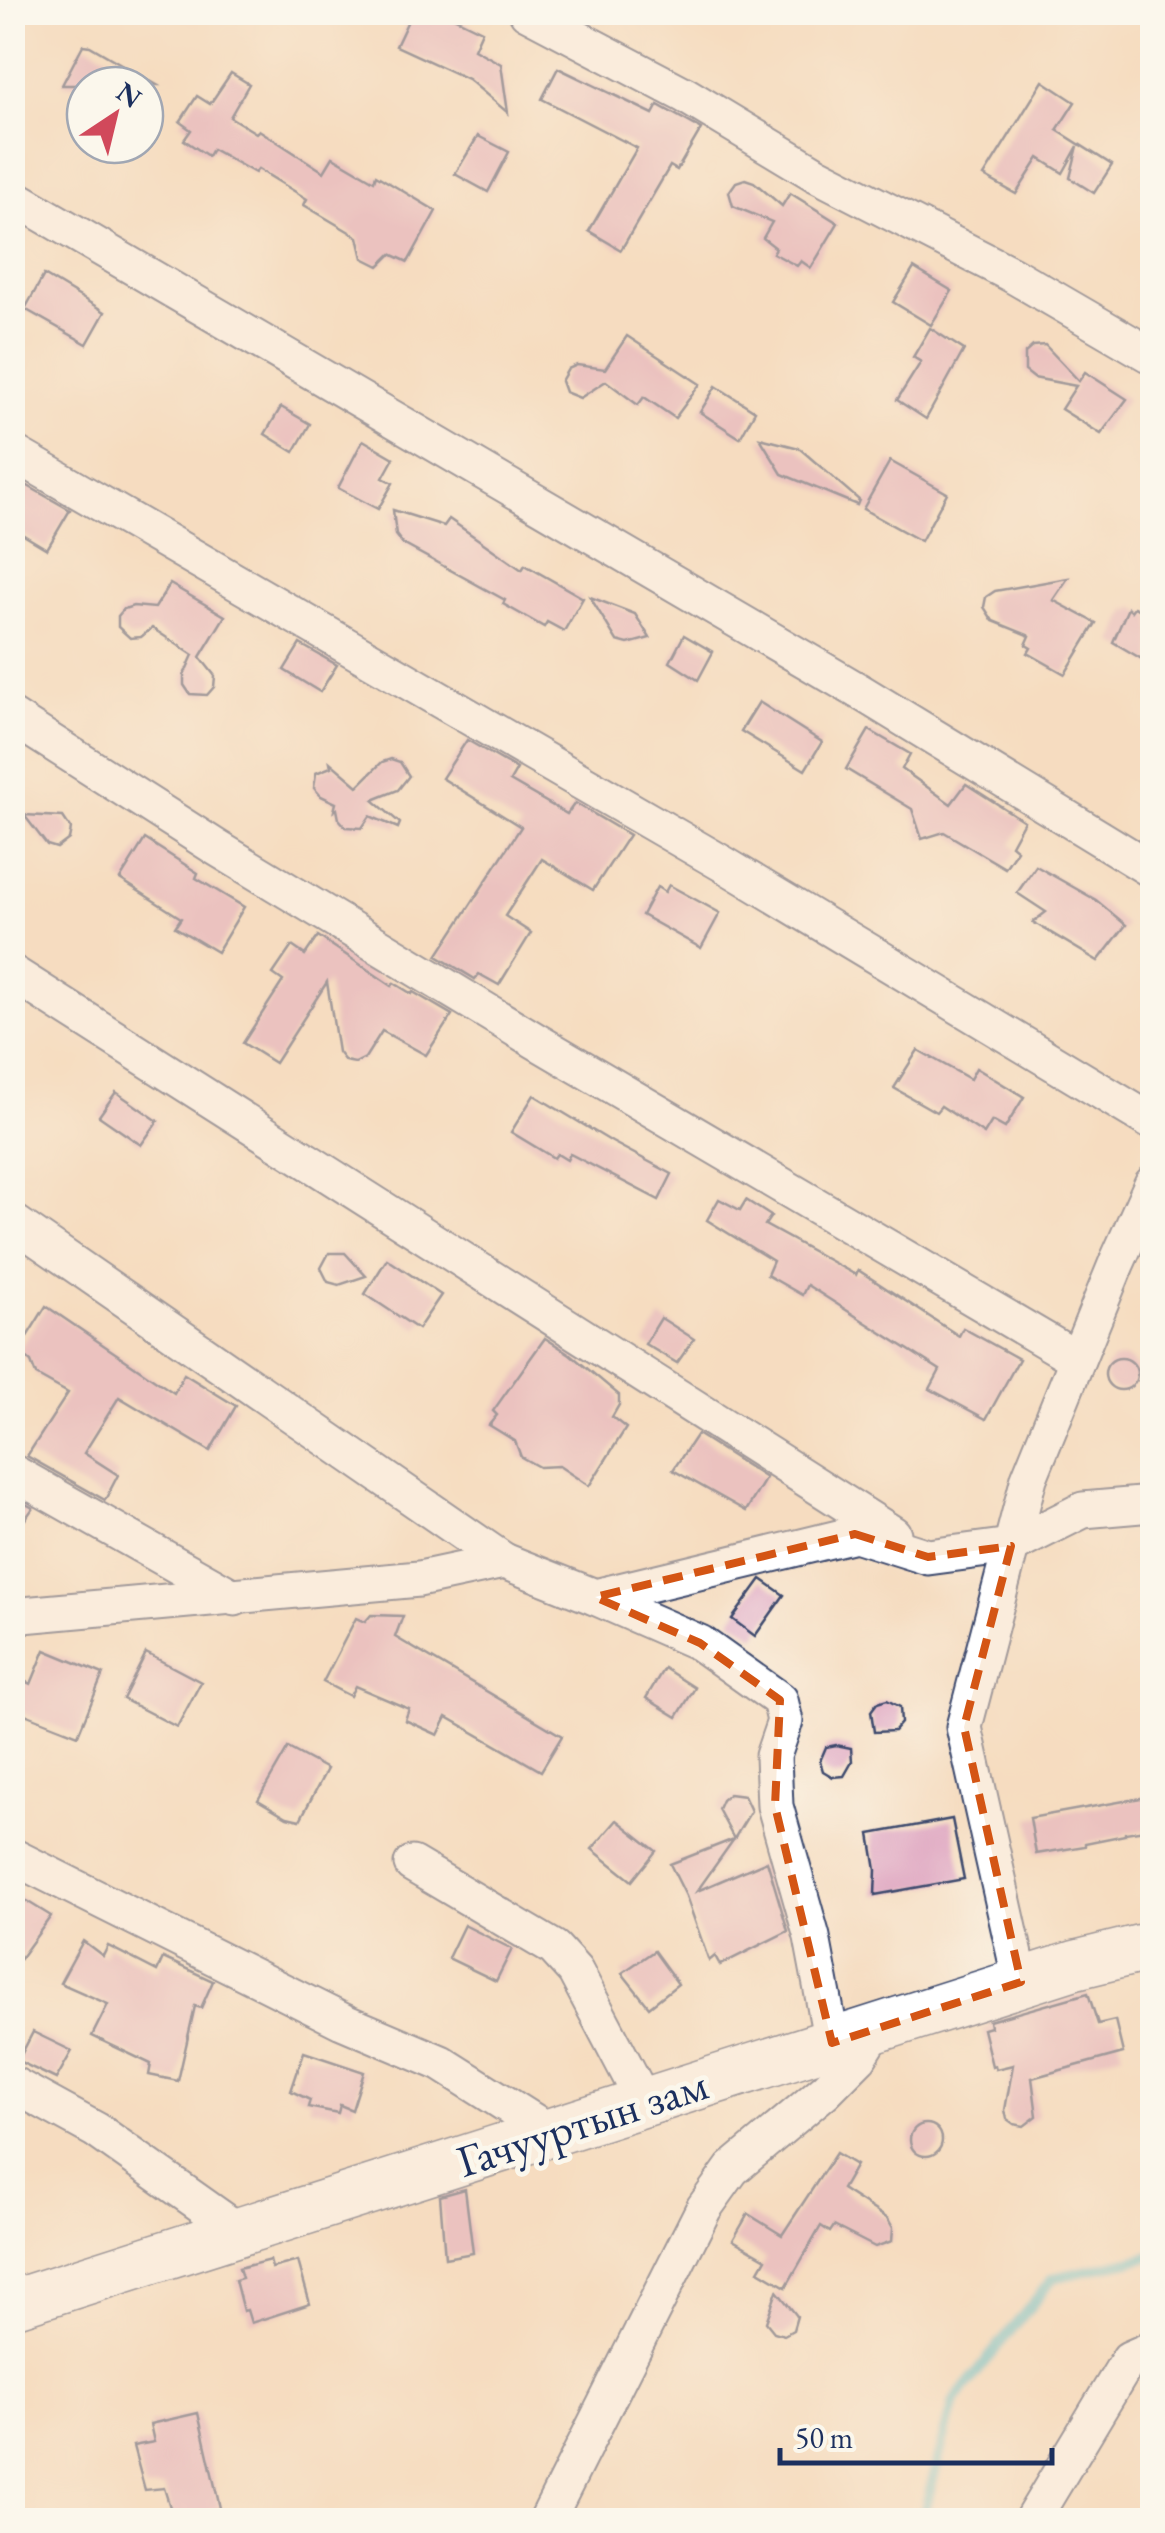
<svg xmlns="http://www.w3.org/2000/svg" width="1165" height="2533" viewBox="0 0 1165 2533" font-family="'EB Garamond',serif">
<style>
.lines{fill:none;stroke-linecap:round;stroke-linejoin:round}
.stream{stroke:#52bdce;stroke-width:11}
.building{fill:#dea3bf}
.minor-casing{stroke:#3c496d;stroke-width:39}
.secondary-casing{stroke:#3c496d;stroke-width:51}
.minor{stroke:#fff;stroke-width:35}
.secondary{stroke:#fff;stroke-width:48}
.marked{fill:none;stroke:#d45514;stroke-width:8;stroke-dasharray:20 12;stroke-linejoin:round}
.labels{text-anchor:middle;stroke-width:10;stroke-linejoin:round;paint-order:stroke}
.street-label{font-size:45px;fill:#1b2f5e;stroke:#fbf7ec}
</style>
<rect width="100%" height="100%" fill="#fbf7ec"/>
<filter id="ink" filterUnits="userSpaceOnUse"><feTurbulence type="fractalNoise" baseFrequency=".01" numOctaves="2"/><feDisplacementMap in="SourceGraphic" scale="20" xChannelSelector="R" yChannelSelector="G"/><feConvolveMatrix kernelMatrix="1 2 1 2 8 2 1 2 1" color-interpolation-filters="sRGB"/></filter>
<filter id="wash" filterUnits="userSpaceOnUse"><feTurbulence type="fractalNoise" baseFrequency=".0048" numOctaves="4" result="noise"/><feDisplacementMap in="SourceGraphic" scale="40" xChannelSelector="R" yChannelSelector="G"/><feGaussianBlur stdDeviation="2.25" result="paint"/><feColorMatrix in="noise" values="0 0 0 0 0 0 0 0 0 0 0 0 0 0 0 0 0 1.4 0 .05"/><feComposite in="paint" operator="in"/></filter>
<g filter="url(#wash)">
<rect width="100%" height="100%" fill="#f5dcc0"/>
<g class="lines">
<polyline class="stream" points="922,2520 954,2401 1053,2278 1152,2256"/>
</g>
<g id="blocks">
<g class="building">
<polygon points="412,12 443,12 482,31 474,49 501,64 508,113 468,79 396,46"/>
<polygon points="83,45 90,46 157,85 62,85"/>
<polygon points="558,68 653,114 658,105 701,129 677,170 670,166 621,250 589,231 637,148 542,99"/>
<polygon points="231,73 249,84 230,117 256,133 259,130 324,172 333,157 374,181 376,175 436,211 408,262 391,254 379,266 363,258 358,237 304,205 307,199 258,169 255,173 212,149 208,156 184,140 191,130 180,122 197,96 210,104"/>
<polygon points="1043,81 1075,102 1057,130 1112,165 1094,193 1070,178 1078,146 1063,173 1039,158 1016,194 984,176"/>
<polygon points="478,136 509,152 488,192 455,174"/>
<polygon points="745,179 754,182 782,206 790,193 838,223 811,268 801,261 797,266 773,253 776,248 763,238 772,222 733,206 729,192 736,182"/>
<polygon points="914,268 952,291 931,325 893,302"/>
<polygon points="44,275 105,312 87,344 25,309"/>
<polygon points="930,328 964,350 926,419 897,400 921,362 913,357"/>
<polygon points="627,336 700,384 675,418 644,397 638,405 606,381 580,398 565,392 561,381 568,369 577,365 605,369"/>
<polygon points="1045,345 1079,381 1085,372 1127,399 1101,434 1061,409 1076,386 1034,378 1025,371 1025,353 1033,346"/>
<polygon points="716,386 755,411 740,438 700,412"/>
<polygon points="281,407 310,424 294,452 265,434"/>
<polygon points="760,438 799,448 859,500 857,505 782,474"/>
<polygon points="363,440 394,458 383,478 393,483 378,509 338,488"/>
<polygon points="890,461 947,493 921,541 863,509"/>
<polygon points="12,477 70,510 47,549 12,528"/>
<polygon points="393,510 444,526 449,519 522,570 525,565 583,598 564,631 547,622 544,627 503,604 505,600 403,544 396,535"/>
<polygon points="1068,578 1053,600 1096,623 1065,674 1028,653 1031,648 1026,645 1030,636 993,621 984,607 986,597 995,591"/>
<polygon points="170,584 225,616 200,657 215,676 214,687 207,695 190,694 184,685 184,675 193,655 152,628 141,637 130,638 118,627 118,616 124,609 133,606 155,608"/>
<polygon points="590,597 635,614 650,638 628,644 617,641"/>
<polygon points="1134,607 1152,617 1152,665 1113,642 1128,608 1131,611"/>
<polygon points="684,635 713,652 698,680 670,662"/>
<polygon points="300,644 337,665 320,692 284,670"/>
<polygon points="759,702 822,742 805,770 741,731"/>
<polygon points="869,730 910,754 902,769 951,804 966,784 1024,821 1011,845 1017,850 1005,868 944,832 922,839 912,809 846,769"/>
<polygon points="467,740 517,769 510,781 567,814 575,803 629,835 593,890 542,859 505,916 531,933 499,985 479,974 475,979 437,956 521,827 442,778"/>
<polygon points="391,759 400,762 409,776 398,790 373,800 400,823 398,828 370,816 362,828 346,827 339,819 337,809 334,811 336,803 321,796 314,788 316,773 331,767 330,762 358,786 382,762"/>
<polygon points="24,815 63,817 71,829 69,839 57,848 47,845"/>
<polygon points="145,839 198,873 196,878 244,907 217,952 175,927 181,918 120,879"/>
<polygon points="1036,866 1096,900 1126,925 1098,961 1033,922 1046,912 1017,893"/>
<polygon points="669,885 720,913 701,948 642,915 657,887 665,892"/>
<polygon points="318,936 392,986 394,983 412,994 413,992 452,1015 426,1055 382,1031 365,1058 355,1063 345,1061 338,1052 327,982 275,1063 243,1043 283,981 273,974 292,946 305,955"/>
<polygon points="918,1050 970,1079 976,1068 1024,1097 1005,1128 992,1121 984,1134 941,1106 936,1112 894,1088"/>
<polygon points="116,1092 158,1121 141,1145 99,1116"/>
<polygon points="534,1095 612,1142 672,1174 659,1200 570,1154 567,1160 557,1154 554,1158 511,1132"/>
<polygon points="719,1199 740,1210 746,1200 771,1216 765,1225 856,1275 858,1270 959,1336 963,1328 1019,1359 986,1419 930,1389 940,1370 807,1285 802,1295 767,1275 773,1261 707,1220"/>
<polygon points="329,1253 345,1253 366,1276 339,1285 328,1282 321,1268"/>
<polygon points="387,1259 441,1295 418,1329 365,1294"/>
<polygon points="46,1306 174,1393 184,1374 236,1406 210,1451 119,1397 84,1453 118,1475 105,1500 27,1456 68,1393 36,1375 31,1362 18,1351"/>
<polygon points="661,1318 694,1339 677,1363 645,1344"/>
<polygon points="545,1338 570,1354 619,1395 619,1405 612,1417 626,1428 589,1486 559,1466 539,1467 521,1457 515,1441 489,1425 497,1415 493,1411"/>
<circle cx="1121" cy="1374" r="16"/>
<polygon points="697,1434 766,1478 746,1511 673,1470"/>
<polygon points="12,1497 33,1508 12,1538"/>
<polygon points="761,1579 784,1595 755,1636 732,1619"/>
<polygon points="371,1615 403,1616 395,1637 562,1736 541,1771 447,1717 438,1735 405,1720 409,1709 355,1686 350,1696 323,1682 356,1618 365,1622"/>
<polygon points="45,1650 103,1674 78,1735 12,1709 12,1676 31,1684"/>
<polygon points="146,1653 201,1682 177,1727 123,1699"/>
<polygon points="664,1668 695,1688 677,1717 646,1698"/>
<polygon points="887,1700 900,1707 901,1723 894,1731 874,1732 871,1711 877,1703"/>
<polygon points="836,1745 851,1748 852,1762 844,1776 833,1777 823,1771 820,1761 826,1747"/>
<polygon points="288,1748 327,1769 300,1820 287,1817 258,1800"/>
<polygon points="729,1794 744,1796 751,1811 734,1839 718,1809 722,1800"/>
<polygon points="1152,1796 1152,1829 1125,1833 1125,1835 1085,1843 1085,1846 1036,1854 1030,1818"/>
<polygon points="952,1819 964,1879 875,1895 876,1870 870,1834"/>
<polygon points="617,1820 656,1851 632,1881 592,1849"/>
<polygon points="734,1839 697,1891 767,1861 788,1931 720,1965 715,1956 709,1961 686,1896 670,1864"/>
<polygon points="12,1892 51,1916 12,1970"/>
<polygon points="464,1925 512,1949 496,1981 448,1958"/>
<polygon points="83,1941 103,1956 108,1946 157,1971 163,1958 213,1981 201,2008 195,2006 178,2081 149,2075 151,2064 92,2036 108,2004 60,1983"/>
<polygon points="654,1951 678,1984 649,2007 622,1973"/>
<polygon points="1088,1993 1098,2024 1115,2020 1123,2053 1032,2078 1037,2116 1024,2126 1014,2124 1007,2119 1005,2110 1013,2065 996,2069 995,2065 992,2066 983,2029 990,2027 989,2021"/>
<polygon points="33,2032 72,2051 56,2079 18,2061"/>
<polygon points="304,2052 364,2072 352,2110 340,2105 338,2113 308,2107 310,2100 291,2091"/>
<circle cx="926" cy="2140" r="16"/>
<polygon points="836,2153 856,2165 842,2189 888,2219 893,2228 892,2241 875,2247 834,2226 830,2232 821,2226 786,2287 759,2271 766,2259 733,2240 748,2214 782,2235"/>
<polygon points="465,2189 473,2253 445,2258 440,2196"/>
<polygon points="270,2260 272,2268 298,2261 310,2304 251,2323 247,2310 243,2311 235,2280 242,2278 239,2268"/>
<polygon points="777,2291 797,2316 793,2330 784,2335 774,2332 766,2322"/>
<polygon points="198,2413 220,2508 189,2520 174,2520 164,2488 145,2490 133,2446 154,2442 150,2424"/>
</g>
</g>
</g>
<g filter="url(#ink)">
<use href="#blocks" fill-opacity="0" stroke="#3c496d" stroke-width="2.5"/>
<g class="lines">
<defs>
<g id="minor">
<polyline points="527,12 685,95 816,174 1011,274 1152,356"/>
<polyline points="12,196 862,693 1152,870"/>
<polyline points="12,452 725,865 1152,1122"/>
<polyline points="12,717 217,848 536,1041 1077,1359"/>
<polyline points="12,973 893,1534"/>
<polyline points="12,1221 504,1561"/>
<polyline points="12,1472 235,1598"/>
<polyline points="595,1597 700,1643 780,1700 785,1721 773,1756 775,1806 812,1937 832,2043"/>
<polyline points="12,1616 419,1579 504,1561 595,1597 855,1534 928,1557 1011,1546 1083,1510 1152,1504"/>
<polyline points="12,1856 342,2021 441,2063 550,2132"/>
<polyline points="412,1864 554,1948 575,1971 644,2102"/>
<polyline points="1021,1982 964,1727 1029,1478 1117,1262 1152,1184"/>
<polyline points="12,2084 96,2130 240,2232"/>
<polyline points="547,2520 704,2208 732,2169 826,2090 859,2057 877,2028"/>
<polyline points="1032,2520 1129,2359 1152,2349"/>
</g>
<polyline id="secondary" points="12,2304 1075,1965 1152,1946"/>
</defs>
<use href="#minor" class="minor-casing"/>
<use href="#secondary" class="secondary-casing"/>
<use href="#minor" class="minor"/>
<use href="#secondary" class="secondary"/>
</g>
</g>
<path d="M0 0H1165V2533H0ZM 855,1534 L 928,1557 L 1011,1546 L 964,1727 L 1021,1982 L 832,2043 L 775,1806 L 780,1700 L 700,1643 L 595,1597 Z" fill="#f5dcc0" fill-opacity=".55" fill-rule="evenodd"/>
<path class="marked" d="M 855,1534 L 928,1557 L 1011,1546 L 964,1727 L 1021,1982 L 832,2043 L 775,1806 L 780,1700 L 700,1643 L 595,1597 Z"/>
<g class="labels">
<g class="street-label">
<text transform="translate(582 2122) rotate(-18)" y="16">Гачууртын зам</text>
</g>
</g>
<rect width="1165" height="2533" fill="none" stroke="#fbf7ec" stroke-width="50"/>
<g transform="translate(115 115) rotate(35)"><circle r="48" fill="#fbf7ec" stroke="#a1a7b3" stroke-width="2.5"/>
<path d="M0-8L18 38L0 25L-18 38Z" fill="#d1495b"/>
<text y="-15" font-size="28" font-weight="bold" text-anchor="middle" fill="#1b2f5e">N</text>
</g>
<path d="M780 2448v15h272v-15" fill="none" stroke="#1b2f5e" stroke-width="5"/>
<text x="795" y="2448" font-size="30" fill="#1b2f5e" stroke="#fbf7ec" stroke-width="8" paint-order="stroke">50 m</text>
</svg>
